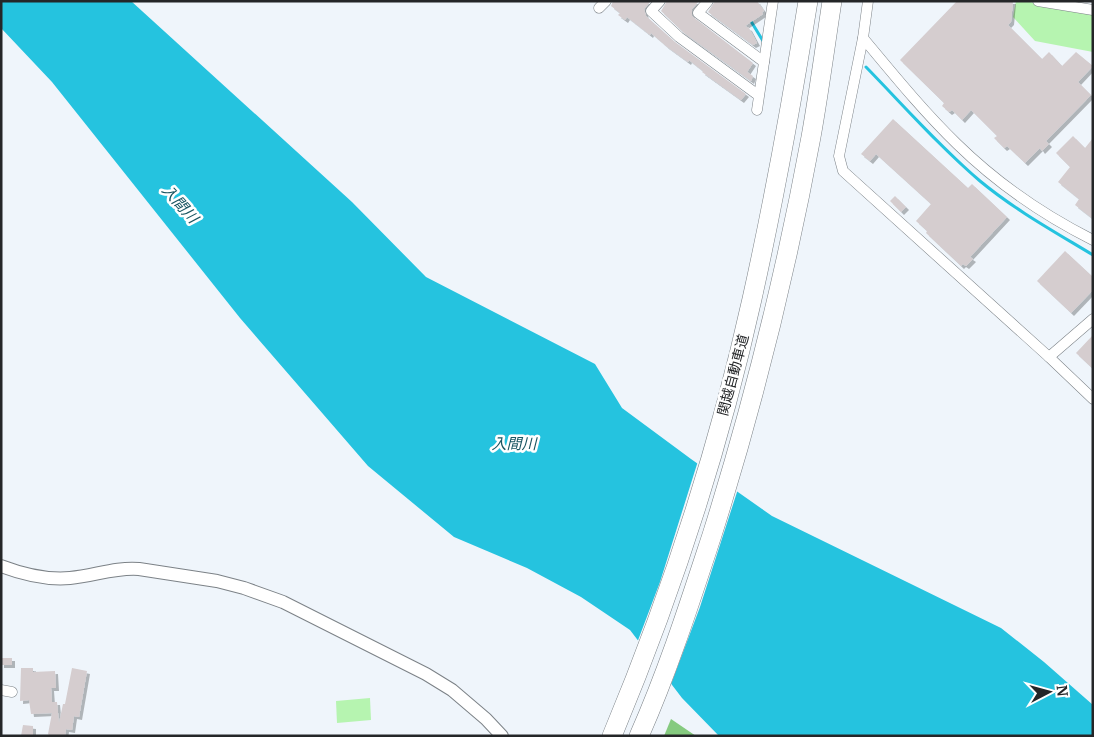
<svg xmlns="http://www.w3.org/2000/svg" width="1094" height="737" viewBox="0 0 1094 737" font-family="Merriweather,'Noto Sans JP',serif">
<style>
.green{fill:#b6f4b0}
.forest{fill:#85ca7f}
.water{fill:#25c3df}
.pier{fill:#eff5fb}
.lines{fill:none;stroke-linecap:round;stroke-linejoin:round}
.stream{stroke:#25c3df;stroke-width:3}
.building{fill:#d5cdcf;filter:url(#shadow)}
.minor-casing{stroke:#7c8287;stroke-width:11}
.tertiary-casing{stroke:#7c8287;stroke-width:14}
.motorway-casing{stroke:#7c8287;stroke-width:20}
.minor{stroke:#fff;stroke-width:10}
.tertiary{stroke:#fff;stroke-width:12}
.motorway{stroke:#fff;stroke-width:19}
.labels{text-anchor:middle;stroke-width:5;stroke-linejoin:round;paint-order:stroke}
.street-label{font-size:14px;fill:#242628;stroke:#fff}
.water-label{font-size:15px;font-style:italic;fill:#1a5662;stroke:#fff}
</style>
<defs>
<filter id="shadow"><feDropShadow dx="3" dy="3" stdDeviation="0" flood-color="#0004"/></filter>
</defs>
<rect width="100%" height="100%" fill="#eff5fb"/>
<g class="green">
<polygon points="1016,1 1027,1 1044,6 1093,13 1093,52 1035,41 1013,17"/>
<polygon points="370,698 371,720 337,723 336,701"/>
</g>
<polygon class="forest" points="671,719 696,736 664,736"/>
<polygon class="water" points="1,1 131,1 352,202 426,277 595,364 622,408 691,459 772,516 1001,628 1044,662 1093,705 1093,736 719,736 682,698 630,630 581,597 527,568 454,537 368,466 240,318 52,82 1,28"/>
<polygon class="pier" points="698,461 738,489 700,607 670,687 637,643 660,582"/>
<g class="lines">
<g class="stream">
<polyline points="749,18 763,41"/>
<path d="M 866,67 C 903,105 940,147 980,181 C 1015,210 1055,232 1093,255"/>
</g>
</g>
<g class="building">
<polygon points="613,1 651,1 644,9 646,16 675,42 746,94 741,100 702,72 703,71 689,60 688,62 666,46 651,33 650,35 627,17 625,20 618,15 620,13 611,6"/>
<polygon points="667,1 699,1 692,9 692,16 753,63 747,72 753,76 751,81 683,32 661,11"/>
<polygon points="715,1 757,1 764,11 762,12 763,14 745,26 749,28 757,43 753,45 708,12"/>
<polygon points="957,1 1013,1 1011,22 1008,25 1042,59 1049,52 1062,66 1076,52 1093,66 1078,82 1091,95 1046,141 1049,144 1042,151 1040,148 1025,163 1007,146 1004,148 994,138 997,136 971,110 962,120 952,110 949,112 942,106 944,103 900,60"/>
<polygon points="893,119 968,188 972,184 1007,217 970,257 973,259 966,266 963,264 961,266 926,233 927,231 916,221 931,204 876,154 870,161 861,154"/>
<polygon points="1073,136 1085,148 1093,138 1093,219 1075,205 1079,199 1058,182 1070,167 1056,153"/>
<polygon points="895,196 906,207 901,212 890,201"/>
<polygon points="1065,251 1093,277 1093,290 1071,313 1037,281"/>
<polygon points="1093,335 1093,369 1076,353"/>
<rect x="1" y="658" width="11" height="7"/>
<polygon points="21,668 33,668 33,672 55,671 56,688 51,688 52,702 57,702 59,723 63,704 65,704 72,668 87,671 79,717 74,716 72,730 66,729 65,736 50,736 48,734 52,713 31,714 29,700 20,701"/>
<polygon points="23,725 33,726 33,736 21,736"/>
</g>
<g class="lines">
<defs>
<g id="minor">
<polyline points="660,1 651,11 679,37 758,95"/>
<polyline points="708,1 698,13 764,62"/>
<polyline points="868,1 863,38 839,156 843,171 1049,357 1093,399"/>
<polyline points="1038,1 1093,10"/>
<polyline points="599,8 606,1"/>
<path d="M 863,38 C 893,74 923,111 957,144 C 997,183 1043,215 1093,240"/>
<polyline points="757,110 773,1"/>
<polyline points="1049,357 1093,319"/>
<polyline points="1,690 12,692"/>
</g>
<path id="tertiary" d="M 1,566 C 22,574 48,580 70,578 C 94,576 115,567 139,569 L 217,581 L 244,588 L 283,602 L 426,674 L 452,690 L 486,719 L 502,736"/>
<g id="motorway">
<path d="M 612,736 C 671,595 719,448 752,299 C 774,200 792,101 808,1"/>
<path d="M 639,736 C 668,671 690,602 712,535 C 753,405 786,272 811,137 C 819,92 825,47 832,1"/>
</g>
</defs>
<use href="#minor" class="minor-casing"/>
<use href="#tertiary" class="tertiary-casing"/>
<use href="#motorway" class="motorway-casing"/>
<use href="#minor" class="minor"/>
<use href="#tertiary" class="tertiary"/>
<use href="#motorway" class="motorway"/>
</g>
<g class="labels">
<g class="street-label">
<text transform="translate(733 375) rotate(-75)" y="5">関越自動車道</text>
</g>
<g class="water-label">
<text transform="translate(180 204) rotate(48)" y="5">入間川</text>
<text x="514" y="449">入間川</text>
</g>
</g>
<rect width="1094" height="737" fill="none" stroke="#242628" stroke-width="5"/>
<g transform="translate(1049 692) rotate(84)" stroke="#ffffff" stroke-width="4" paint-order="stroke">
<path d="M0-4L9 19L0 12L-9 19Z" fill="#242628"/>
<text y="-8" font-size="14" font-weight="bold" text-anchor="middle" fill="#242628">N</text>
</g>
</svg>
